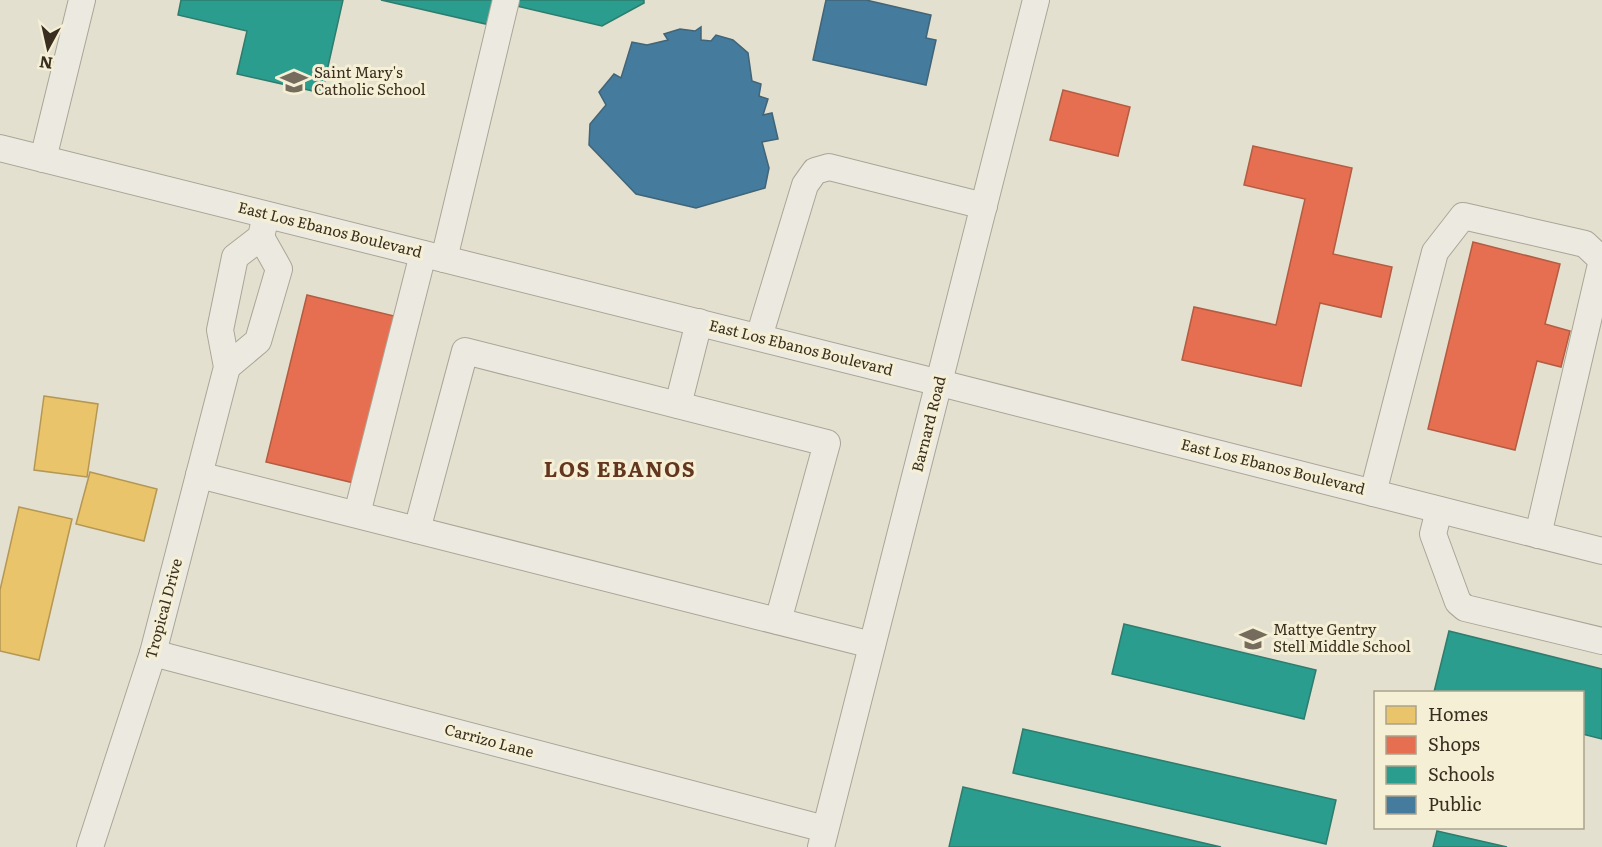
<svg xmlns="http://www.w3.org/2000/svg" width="1602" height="847" viewBox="0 0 1602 847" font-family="Literata,serif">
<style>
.homes{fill:#e9c46a;stroke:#b49754;stroke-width:1.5}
.shops{fill:#e76f51;stroke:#b35c42;stroke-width:1.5}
.schools{fill:#2a9d8f;stroke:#2e7c6d;stroke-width:1.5}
.public{fill:#457b9d;stroke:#416477;stroke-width:1.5}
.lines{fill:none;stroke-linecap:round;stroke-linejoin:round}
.minor-casing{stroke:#aaa597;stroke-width:28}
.minor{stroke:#eceae0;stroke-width:26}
.labels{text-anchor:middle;stroke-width:6;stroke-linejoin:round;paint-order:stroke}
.poi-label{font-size:15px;fill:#392e1f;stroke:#f5efd5;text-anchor:start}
.street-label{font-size:15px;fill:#392e1f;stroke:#f5efd5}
.district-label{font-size:21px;font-weight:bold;letter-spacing:1.5px;fill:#643620;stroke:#f5efd5}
</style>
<rect width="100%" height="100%" fill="#e4e0cf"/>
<g class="homes">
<polygon points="44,396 98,404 87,477 34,470"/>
<polygon points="90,472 157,489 144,541 76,524"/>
<polygon points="19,507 72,519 39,660 0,651 0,590"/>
</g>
<g class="shops">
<polygon points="1063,90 1130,107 1118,156 1050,140"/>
<polygon points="1253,146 1352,168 1333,254 1392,267 1381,317 1320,303 1301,386 1182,360 1194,307 1276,325 1305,199 1244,185"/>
<polygon points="1473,242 1560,264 1545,324 1570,331 1561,367 1537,361 1515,450 1428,429"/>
<polygon points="307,295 394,316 354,483 266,462"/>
</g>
<g class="schools">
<polygon points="181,0 343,0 322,93 237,74 247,31 178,15"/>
<polygon points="381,0 644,0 644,3 602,26 495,1 490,25"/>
<polygon points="1124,624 1316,670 1304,719 1112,674"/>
<polygon points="1449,631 1602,669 1602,739 1582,734 1582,692 1434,692"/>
<polygon points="1023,729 1336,800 1326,844 1013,773"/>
<polygon points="963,787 1221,847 949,847"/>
<polygon points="1437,831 1507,847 1433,847"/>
</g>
<g class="public">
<polygon points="826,0 866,0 931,15 926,38 936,40 926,85 813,60"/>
<polygon points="701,27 701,40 711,41 716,35 733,40 748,53 752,81 761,84 759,96 768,99 763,115 772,113 778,139 762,142 769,168 765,188 696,208 636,194 589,145 590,124 606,105 599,92 614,74 621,78 632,42 647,45 668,40 664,34 680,29 695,31"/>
</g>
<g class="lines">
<defs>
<g id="minor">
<polyline points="0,148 940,383 1602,551"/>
<polyline points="43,159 82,0"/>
<polyline points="444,259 506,0"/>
<polyline points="759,337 805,185 815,171 829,167 984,206"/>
<polyline points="227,367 258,341 279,269 261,237"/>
<polyline points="678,405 699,322"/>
<polyline points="199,475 872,645"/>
<polyline points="1373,493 1435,252 1463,216 1585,244 1602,260 1538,535"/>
<polyline points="1439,510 1433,534 1458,602 1465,608 1602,641"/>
<polyline points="357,514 423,254"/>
<polyline points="417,530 465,351 827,443 778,621"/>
<polyline points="153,653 825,829"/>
<polyline points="90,847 153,653 227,367 220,330 235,257 261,237 266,215"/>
<polyline points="821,847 1036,0"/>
</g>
</defs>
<use href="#minor" class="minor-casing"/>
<use href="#minor" class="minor"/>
</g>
<defs>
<symbol id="school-bare" viewBox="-9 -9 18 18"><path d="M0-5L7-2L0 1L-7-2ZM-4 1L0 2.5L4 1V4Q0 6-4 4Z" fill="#756c5d" stroke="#f5efd5" stroke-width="2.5" paint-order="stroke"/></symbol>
</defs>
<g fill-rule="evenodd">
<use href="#school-bare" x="275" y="63" width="38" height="38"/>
<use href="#school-bare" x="1234" y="620" width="38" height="38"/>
</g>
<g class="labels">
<g class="poi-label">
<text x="314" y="78">Saint Mary's<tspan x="314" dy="17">Catholic School</tspan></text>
<text x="1273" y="635">Mattye Gentry<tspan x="1273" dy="17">Stell Middle School</tspan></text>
</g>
<g class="street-label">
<text transform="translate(330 230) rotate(14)" y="5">East Los Ebanos Boulevard</text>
<text transform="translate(801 348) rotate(14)" y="5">East Los Ebanos Boulevard</text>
<text transform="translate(929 424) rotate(-76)" y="5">Barnard Road</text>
<text transform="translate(1273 467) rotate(14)" y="5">East Los Ebanos Boulevard</text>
<text transform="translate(164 609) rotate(-75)" y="5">Tropical Drive</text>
<text transform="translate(489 741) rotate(15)" y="5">Carrizo Lane</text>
</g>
<g class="district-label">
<text x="620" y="477">LOS EBANOS</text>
</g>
</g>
<rect x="1374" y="691" width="210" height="138" fill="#f5efd5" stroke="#aaa28c" stroke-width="1.5"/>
<rect x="1386" y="706" width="30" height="18" fill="#e9c46a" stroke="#aaa28c" stroke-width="1.5"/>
<text x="1428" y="721" font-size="18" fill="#392e1f">Homes</text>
<rect x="1386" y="736" width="30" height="18" fill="#e76f51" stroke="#aaa28c" stroke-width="1.5"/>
<text x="1428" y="751" font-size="18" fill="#392e1f">Shops</text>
<rect x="1386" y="766" width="30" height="18" fill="#2a9d8f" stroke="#aaa28c" stroke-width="1.5"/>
<text x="1428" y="781" font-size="18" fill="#392e1f">Schools</text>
<rect x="1386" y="796" width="30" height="18" fill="#457b9d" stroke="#aaa28c" stroke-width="1.5"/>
<text x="1428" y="811" font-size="18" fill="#392e1f">Public</text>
<g transform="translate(48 48) rotate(188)" stroke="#f5efd5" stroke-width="4.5" paint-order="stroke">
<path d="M0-4.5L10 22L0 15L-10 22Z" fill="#392e1f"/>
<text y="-9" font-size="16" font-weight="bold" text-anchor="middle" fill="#392e1f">N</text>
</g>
</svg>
